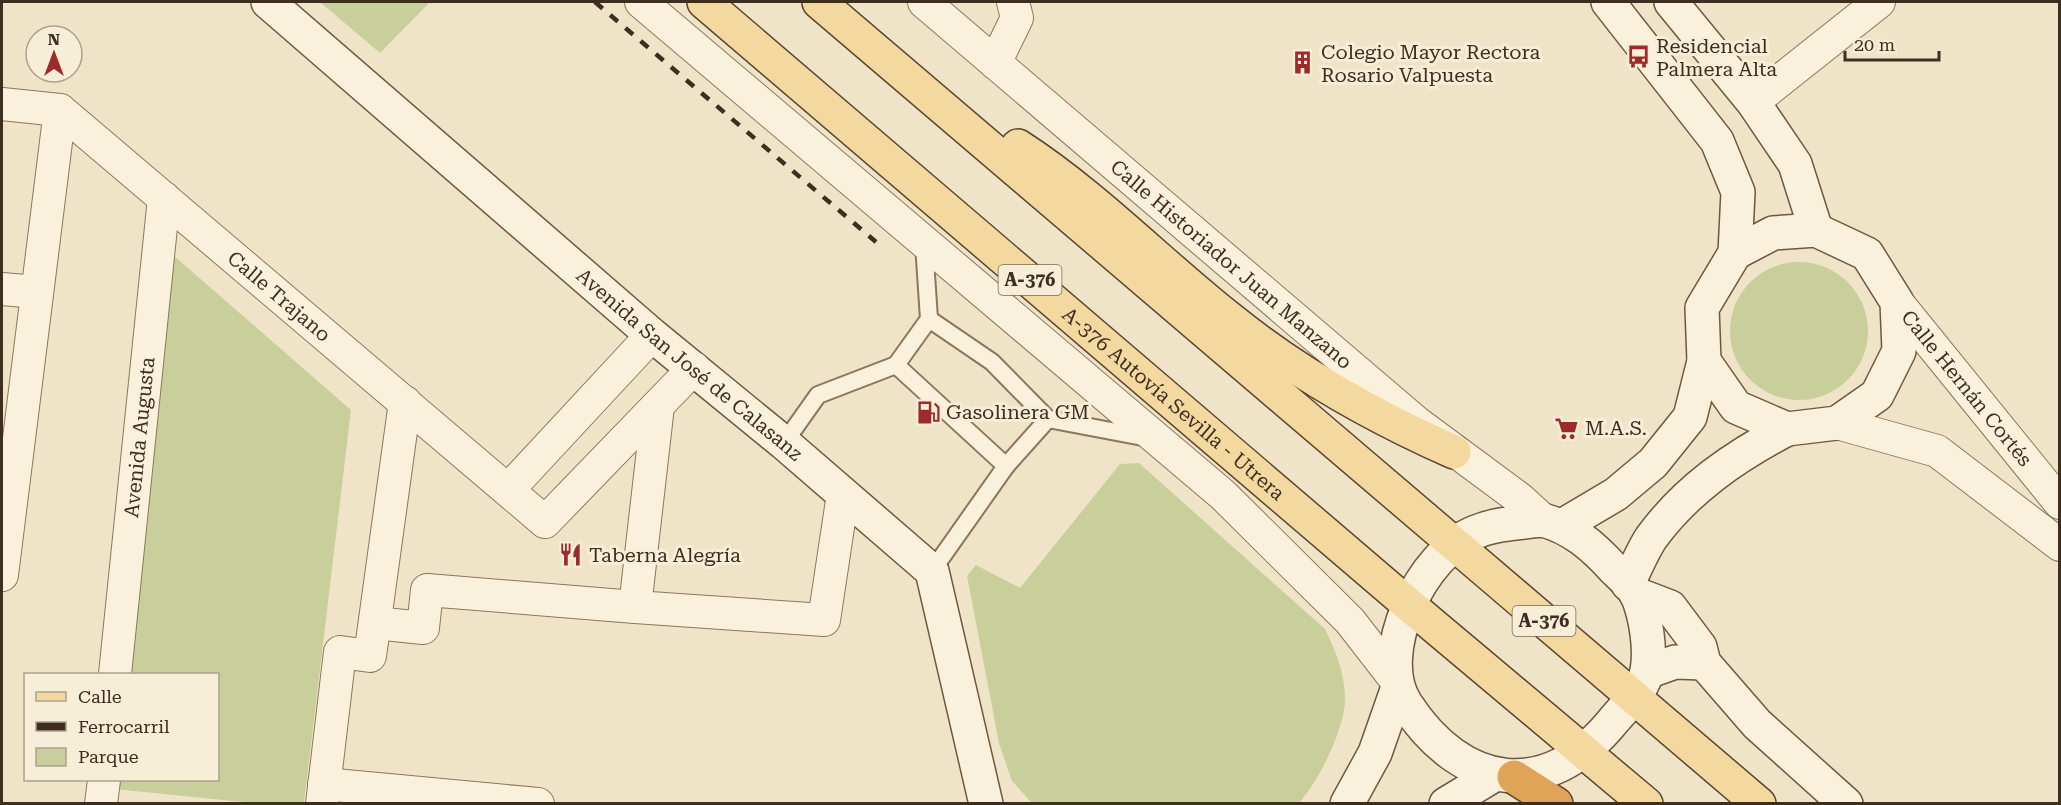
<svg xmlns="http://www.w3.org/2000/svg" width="2061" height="805" viewBox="0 0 2061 805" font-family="'Roboto Serif',serif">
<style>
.green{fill:#c9cf9b}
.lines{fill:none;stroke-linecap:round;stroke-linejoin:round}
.lane-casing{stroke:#8d765c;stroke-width:20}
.street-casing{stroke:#8d765c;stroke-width:34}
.secondary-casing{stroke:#6f573f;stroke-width:36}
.primary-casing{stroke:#5b4430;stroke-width:36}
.highway-casing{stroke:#5b4430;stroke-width:36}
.lane{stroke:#faf1dc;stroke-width:16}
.street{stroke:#faf1dc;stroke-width:32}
.secondary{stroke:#faf1dc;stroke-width:33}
.primary{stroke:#f3d9a0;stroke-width:33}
.highway{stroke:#e0a458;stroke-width:33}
.rail{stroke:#3d2e20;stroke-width:4.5;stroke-dasharray:10 10;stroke-linecap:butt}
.labels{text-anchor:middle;stroke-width:6;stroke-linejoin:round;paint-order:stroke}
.shield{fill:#f7eed8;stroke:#756857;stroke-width:1.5}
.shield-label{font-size:18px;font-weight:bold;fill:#3d2e20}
.poi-label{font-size:20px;fill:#3d2e20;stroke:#f7eed8;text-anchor:start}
.street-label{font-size:20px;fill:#3d2e20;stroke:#f7eed8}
</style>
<rect width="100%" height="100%" fill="#f0e4c8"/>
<g class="green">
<polygon points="320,2 430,2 380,53"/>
<polygon points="173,255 351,410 304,803 253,803 114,789 115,780 218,780 218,674 126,674"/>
<circle cx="1799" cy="331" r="69"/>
<path d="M 1139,463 L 1325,629 C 1335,650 1344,671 1345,695 C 1347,725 1319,781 1299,803 L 1032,803 L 1012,781 L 999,743 L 967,576 L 976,565 L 1020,588 L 1120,464 Z"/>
</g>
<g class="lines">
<defs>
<g id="lane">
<polyline points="924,244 929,319 896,365 1006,466 1048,419 1148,438"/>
<polyline points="929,319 992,362 1048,419"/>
<polyline points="784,443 818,395 896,365"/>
<polyline points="932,571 1006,466"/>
</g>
<g id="street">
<polyline points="641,2 1223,495 1350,621 1395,679"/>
<path id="s1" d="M 924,2 L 1416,422 L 1520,499 L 1543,520"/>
<polyline points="995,63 1017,18 1013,2"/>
<polyline points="1753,102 1879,2"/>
<path id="s2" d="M 2,104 L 60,110 L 545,522 L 694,368"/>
<polyline points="2,289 37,292"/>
<path id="s3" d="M 1897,302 L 2060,503"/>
<polyline points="658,406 635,607 824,620 843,494"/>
<polyline points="1837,423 1937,451 2060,545"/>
<polyline points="508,490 652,335"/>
<polyline points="2,575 60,110"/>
<polyline points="375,623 423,628 427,590 635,607"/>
<path id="s4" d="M 115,674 L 164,198"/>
<polyline points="324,784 538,804"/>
<polyline points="101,804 104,780"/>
<polyline points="322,804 340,652 370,656 405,402"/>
</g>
<g id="secondary">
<path id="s5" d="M 268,2 L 652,335 L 784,443 L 932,571 L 986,804"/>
<polyline points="1671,2 1753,102 1795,164 1816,230"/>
<polyline points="1704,361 1736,407 1787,429 1837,423 1877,395 1899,351 1897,302 1867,254 1816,230 1773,233 1735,253"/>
<path d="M 1543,520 C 1572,528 1593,546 1613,568 C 1621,576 1632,585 1637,595 C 1646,616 1651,649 1647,671 C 1644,689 1625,707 1614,720 C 1547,803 1462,790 1406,704 C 1373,653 1422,553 1476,532 C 1497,523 1520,523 1543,520 Z"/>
<polyline points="1562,526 1616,494 1653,463 1690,417 1704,361 1702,308 1735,253 1738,192 1717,141 1608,2"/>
<path d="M 1628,584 C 1635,569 1642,552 1651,538 C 1687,489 1734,457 1787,429"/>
<polyline points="1636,594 1670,607 1700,647 1704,663 1757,724 1846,804"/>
<polyline points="1647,672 1675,662 1704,663"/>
<polyline points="1347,804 1375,753 1397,690"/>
<polyline points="1446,804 1494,775"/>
</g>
<g id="primary">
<path id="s6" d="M 704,2 L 1409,605 L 1646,804"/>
<polyline points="819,2 1759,804"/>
<path d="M 1018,146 C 1094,195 1159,263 1230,319 C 1298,374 1375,417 1454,452"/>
</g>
<polyline id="highway" points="1514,777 1556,804"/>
</defs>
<use href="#lane" class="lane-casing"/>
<use href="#street" class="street-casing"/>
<use href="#secondary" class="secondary-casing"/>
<use href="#primary" class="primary-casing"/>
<use href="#highway" class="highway-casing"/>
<use href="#lane" class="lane"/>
<use href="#street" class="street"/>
<use href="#secondary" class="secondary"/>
<use href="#primary" class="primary"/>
<use href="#highway" class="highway"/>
<polyline class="rail" points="595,2 876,242"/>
</g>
<defs>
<symbol id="bus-bare" viewBox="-9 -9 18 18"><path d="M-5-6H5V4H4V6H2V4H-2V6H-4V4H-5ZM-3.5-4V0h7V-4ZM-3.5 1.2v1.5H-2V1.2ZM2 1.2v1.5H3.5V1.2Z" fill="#9e2a2b" stroke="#f7eed8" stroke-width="2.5" paint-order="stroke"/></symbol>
<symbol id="building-bare" viewBox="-9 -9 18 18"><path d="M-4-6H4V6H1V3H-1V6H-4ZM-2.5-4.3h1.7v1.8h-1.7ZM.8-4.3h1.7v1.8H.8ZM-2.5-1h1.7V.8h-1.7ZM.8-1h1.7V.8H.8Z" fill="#9e2a2b" stroke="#f7eed8" stroke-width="2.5" paint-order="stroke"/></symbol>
<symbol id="fuel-bare" viewBox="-9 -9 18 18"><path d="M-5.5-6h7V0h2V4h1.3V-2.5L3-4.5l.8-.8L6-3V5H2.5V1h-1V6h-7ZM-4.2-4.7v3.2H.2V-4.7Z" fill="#9e2a2b" stroke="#f7eed8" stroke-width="2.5" paint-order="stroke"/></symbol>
<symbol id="supermarket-bare" viewBox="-9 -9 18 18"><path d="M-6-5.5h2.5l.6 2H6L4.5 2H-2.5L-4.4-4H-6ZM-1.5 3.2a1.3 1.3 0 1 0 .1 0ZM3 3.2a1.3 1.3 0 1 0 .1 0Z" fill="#9e2a2b" stroke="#f7eed8" stroke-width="2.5" paint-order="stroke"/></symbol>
<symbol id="restaurant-bare" viewBox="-9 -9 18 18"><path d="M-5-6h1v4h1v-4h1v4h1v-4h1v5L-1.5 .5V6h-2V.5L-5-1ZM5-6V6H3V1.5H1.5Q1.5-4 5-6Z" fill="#9e2a2b" stroke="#f7eed8" stroke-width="2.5" paint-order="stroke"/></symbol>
</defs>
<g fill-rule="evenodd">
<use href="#bus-bare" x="1622" y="40" width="33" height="33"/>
<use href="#building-bare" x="1286" y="46" width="33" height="33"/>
<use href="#fuel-bare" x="912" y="396" width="33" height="33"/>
<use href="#supermarket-bare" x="1550" y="412" width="33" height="33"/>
<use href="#restaurant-bare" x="554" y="538" width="33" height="33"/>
</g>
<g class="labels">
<g class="shield">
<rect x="998.5" y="265" width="63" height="30" rx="4.5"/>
<rect x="1512.5" y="606" width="63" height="30" rx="4.5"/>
</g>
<g class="shield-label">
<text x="1030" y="286">A-376</text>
<text x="1544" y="627">A-376</text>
</g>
<g class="poi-label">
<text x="1656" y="53">Residencial<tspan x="1656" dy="23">Palmera Alta</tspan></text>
<text x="1321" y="59">Colegio Mayor Rectora<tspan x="1321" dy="23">Rosario Valpuesta</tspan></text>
<text x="946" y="419">Gasolinera GM</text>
<text x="1585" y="435">M.A.S.</text>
<text x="589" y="562">Taberna Alegría</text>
</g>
<g class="street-label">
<text dy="7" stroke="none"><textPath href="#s1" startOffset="404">Calle Historiador Juan Manzano</textPath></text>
<text dy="7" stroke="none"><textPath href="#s2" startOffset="346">Calle Trajano</textPath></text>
<text dy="7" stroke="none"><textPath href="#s5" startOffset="556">Avenida San José de Calasanz</textPath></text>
<text dy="7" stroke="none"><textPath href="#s3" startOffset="111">Calle Hernán Cortés</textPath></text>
<text dy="7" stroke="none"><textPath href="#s6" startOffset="618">A-376 Autovía Sevilla - Utrera</textPath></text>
<text dy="7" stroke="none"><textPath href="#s4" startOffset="238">Avenida Augusta</textPath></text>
</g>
</g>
<rect width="2061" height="805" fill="none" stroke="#3d2e20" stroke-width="6"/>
<rect x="24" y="673" width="195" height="108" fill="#f7eed8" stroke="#ada18e" stroke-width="1.5"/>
<rect x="36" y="692" width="30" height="9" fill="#f3d9a0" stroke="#ada18e" stroke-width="1.5"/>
<text x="78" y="703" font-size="18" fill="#3d2e20">Calle</text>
<rect x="36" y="722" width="30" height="9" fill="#3d2e20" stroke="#ada18e" stroke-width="1.5"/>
<text x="78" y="733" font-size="18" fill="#3d2e20">Ferrocarril</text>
<rect x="36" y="748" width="30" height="18" fill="#c9cf9b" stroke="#ada18e" stroke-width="1.5"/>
<text x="78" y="763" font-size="18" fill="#3d2e20">Parque</text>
<g transform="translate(54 54)"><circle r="28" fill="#f7eed8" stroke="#ada18e" stroke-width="1.5"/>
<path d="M0-4.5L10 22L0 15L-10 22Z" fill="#9e2a2b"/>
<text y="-9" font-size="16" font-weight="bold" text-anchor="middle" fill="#3d2e20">N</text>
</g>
<path d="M1845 51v9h94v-9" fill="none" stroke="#3d2e20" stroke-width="3"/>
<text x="1854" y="51" font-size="18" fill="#3d2e20" stroke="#f7eed8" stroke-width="4.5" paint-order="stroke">20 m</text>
</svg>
